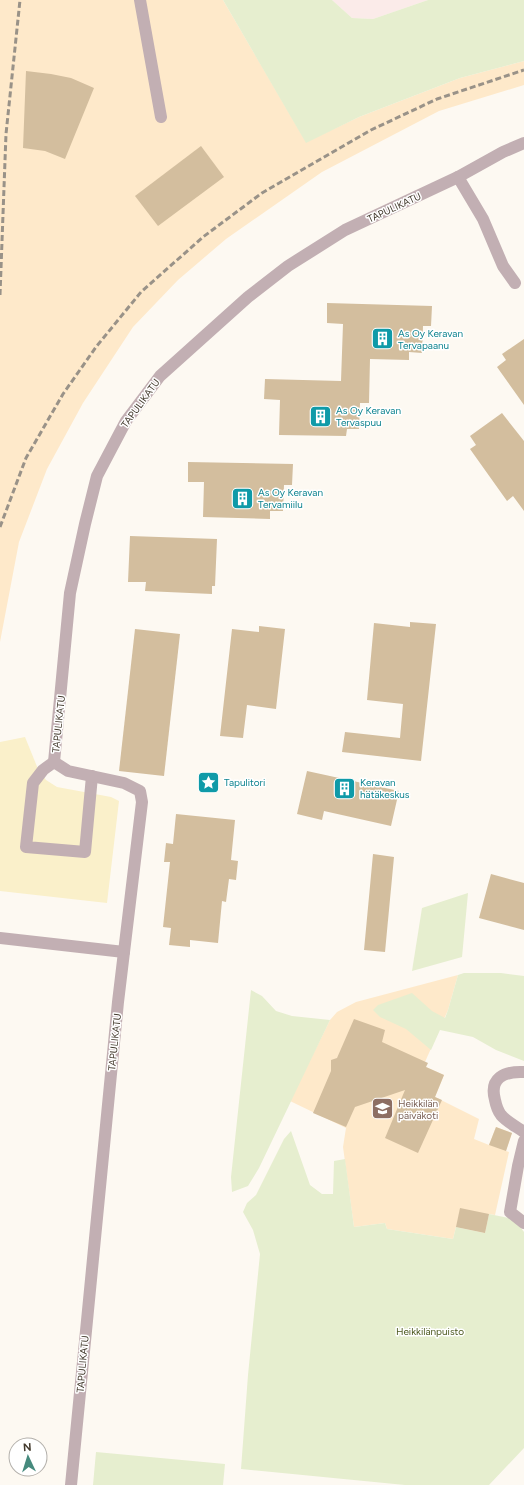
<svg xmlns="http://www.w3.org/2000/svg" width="524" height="1485" viewBox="0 0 524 1485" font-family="Figtree,sans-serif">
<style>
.built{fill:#fee9ca}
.industrial{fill:#fbebe9}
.green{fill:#e6eecf}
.sand{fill:#faf0ca}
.building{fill:#d3be9e}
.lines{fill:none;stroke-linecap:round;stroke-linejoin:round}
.minor{stroke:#c2afb3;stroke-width:12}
.rail{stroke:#999288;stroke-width:3;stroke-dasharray:6 3;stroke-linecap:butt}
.labels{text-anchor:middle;stroke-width:3;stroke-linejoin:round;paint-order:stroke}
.street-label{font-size:10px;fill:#42392c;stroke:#fff}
.culture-label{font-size:10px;fill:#0d838f;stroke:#fff;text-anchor:start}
.education-label{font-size:10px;fill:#785e54;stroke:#fff;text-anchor:start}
.park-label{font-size:10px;fill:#4c581e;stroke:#fff}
</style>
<rect width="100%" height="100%" fill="#fdf9f2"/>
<g class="built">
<polygon points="0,0 223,0 306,142 359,117 460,78 524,61 524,85 439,111 322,172 226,239 178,280 133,327 83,403 47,469 19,542 0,642"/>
<polygon points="458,975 448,1010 425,1062 426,1067 444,1075 435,1097 479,1119 474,1139 489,1145 496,1127 512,1133 506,1151 509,1152 495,1215 489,1214 485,1233 456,1227 453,1239 387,1229 385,1223 354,1227 343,1147 346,1128 290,1101 330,1020 337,1012 356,1002"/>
</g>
<polygon class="industrial" points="332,0 428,0 373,19 352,18"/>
<g class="green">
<polygon points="223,0 332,0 352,18 373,19 428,0 524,0 524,61 460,78 359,117 306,143"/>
<polygon points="468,893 462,957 412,971 422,908"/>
<polygon points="464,973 501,973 524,976 524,1061 496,1050 473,1037 440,1030 431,1050 406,1029 380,1017 373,1010 378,1005 412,993 432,1011 445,1018 448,1010 458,975"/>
<polygon points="251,990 262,996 276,1011 292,1016 330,1020 259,1168 248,1186 232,1192 231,1177"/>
<polygon points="291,1131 310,1185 322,1194 333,1194 334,1161 345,1159 354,1227 385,1223 387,1229 453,1239 456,1227 485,1233 489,1214 514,1219 524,1232 524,1448 489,1485 405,1485 241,1469 248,1375 260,1254 253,1230 243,1212 247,1203 256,1195 284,1139"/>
<polygon points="96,1452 225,1464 223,1485 93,1485"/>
</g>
<polygon class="sand" points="25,737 38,769 46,780 57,787 111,797 119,801 107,903 0,891 0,742"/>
<g class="building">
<polygon points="26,71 51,74 71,78 94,88 65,159 45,151 23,148"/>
<polygon points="201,146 224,177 158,226 135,196"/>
<polygon points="327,303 432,306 431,326 423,326 422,353 409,352 409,360 370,359 369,403 360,403 359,429 347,429 346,436 279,435 280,400 264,399 265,379 341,381 343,324 327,323"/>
<polygon points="524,339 524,405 497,367 506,360 502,354"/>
<polygon points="502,413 524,441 524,511 513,496 507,501 470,449 476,445 470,436"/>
<polygon points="188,462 293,464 292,485 284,485 283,511 270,511 270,519 203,517 204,482 188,482"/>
<polygon points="130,536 217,539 215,586 212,586 212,594 145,591 146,582 128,582"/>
<polygon points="410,622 436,624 421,761 342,752 345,732 400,738 403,704 367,700 374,623 410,627"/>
<polygon points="259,626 285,629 276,709 247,705 243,738 220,736 232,629 259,632"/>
<polygon points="135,629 180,634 164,776 119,771"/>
<polygon points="307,771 399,791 391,826 324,811 322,820 297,814"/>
<polygon points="176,814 235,820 231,860 238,861 236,880 229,879 226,902 222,901 218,943 190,940 190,947 169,945 171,928 163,927 170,862 164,862 166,843 173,844"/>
<polygon points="373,854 394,857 385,952 364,950"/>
<polygon points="491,874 524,883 524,930 479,918"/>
<polygon points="354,1019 385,1030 382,1042 428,1063 426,1067 444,1075 435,1097 442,1100 418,1153 385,1138 405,1090 355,1107 346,1127 313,1113 331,1071 331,1060 337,1058"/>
<polygon points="496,1127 512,1133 506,1151 489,1145"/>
<polygon points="460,1208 489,1214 485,1233 456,1227"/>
</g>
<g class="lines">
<g class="minor">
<polyline points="140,0 161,117"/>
<polyline points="458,177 483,219 503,266 515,283"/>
<polyline points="54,762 43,770 33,783 26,847 85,852 92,776"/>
<polyline points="0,938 124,952"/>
<path d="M 524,1072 C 504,1071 489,1078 495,1100 C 496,1105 498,1111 501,1115 C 507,1122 517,1127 524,1132"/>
<polyline points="524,1141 518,1166 510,1212 524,1223"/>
<polyline points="71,1485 118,1002 142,802 140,791 124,783 68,771 54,762 70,593 85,524 97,476 126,421 160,376 248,297 288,266 345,230 458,177 503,152 524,143"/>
</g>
<g class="rail">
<polyline points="0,295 6,134 20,0"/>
<polyline points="0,527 26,458 63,394 96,347 141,292 203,237 262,193 371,130 437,99 524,70"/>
</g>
</g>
<defs>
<symbol id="building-square" viewBox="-11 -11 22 22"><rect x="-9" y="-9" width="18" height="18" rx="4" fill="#0f9aa8" stroke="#fff"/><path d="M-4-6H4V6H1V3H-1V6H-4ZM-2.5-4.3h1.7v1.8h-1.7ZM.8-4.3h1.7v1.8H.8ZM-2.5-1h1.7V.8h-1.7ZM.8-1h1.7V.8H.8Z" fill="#fff"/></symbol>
<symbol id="sight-square" viewBox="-11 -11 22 22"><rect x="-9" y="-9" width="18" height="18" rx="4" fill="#0f9aa8" stroke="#fff"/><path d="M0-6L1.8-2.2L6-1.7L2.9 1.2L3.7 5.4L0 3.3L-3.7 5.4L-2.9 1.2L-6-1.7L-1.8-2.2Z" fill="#fff"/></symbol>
<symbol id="school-square" viewBox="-11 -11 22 22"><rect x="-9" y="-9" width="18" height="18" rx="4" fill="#8d6e63" stroke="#fff"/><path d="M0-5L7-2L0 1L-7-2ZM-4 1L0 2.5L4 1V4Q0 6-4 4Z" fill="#fff"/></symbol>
</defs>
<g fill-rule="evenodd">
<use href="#building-square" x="370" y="326" width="25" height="25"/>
<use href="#building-square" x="308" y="404" width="25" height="25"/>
<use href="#building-square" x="230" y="486" width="25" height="25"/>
<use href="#sight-square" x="196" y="770" width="25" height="25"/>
<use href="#building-square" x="332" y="776" width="25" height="25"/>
<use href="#school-square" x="370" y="1096" width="25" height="25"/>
</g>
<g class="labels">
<g class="street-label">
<text transform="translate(394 207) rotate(-25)" y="4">TAPULIKATU</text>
<text transform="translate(140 403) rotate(-54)" y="4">TAPULIKATU</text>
<text transform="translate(58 724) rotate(-84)" y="4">TAPULIKATU</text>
<text transform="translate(114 1042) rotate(-84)" y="4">TAPULIKATU</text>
<text transform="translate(82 1364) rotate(-85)" y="4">TAPULIKATU</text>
</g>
<g class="culture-label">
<text x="398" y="337">As Oy Keravan<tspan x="398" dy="12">Tervapaanu</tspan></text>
<text x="336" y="414">As Oy Keravan<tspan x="336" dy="12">Tervaspuu</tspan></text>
<text x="258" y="496">As Oy Keravan<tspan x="258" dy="12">Tervamiilu</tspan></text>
<text x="224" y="786">Tapulitori</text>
<text x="360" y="786">Keravan<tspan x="360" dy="12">hätäkeskus</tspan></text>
</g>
<g class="education-label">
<text x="398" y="1107">Heikkilän<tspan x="398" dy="12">päiväkoti</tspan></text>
</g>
<g class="park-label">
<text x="430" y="1335">Heikkilänpuisto</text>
</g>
</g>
<g transform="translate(28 1457) rotate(356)"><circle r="19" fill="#ffffff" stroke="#b3b0ab"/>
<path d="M0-3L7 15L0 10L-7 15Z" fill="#468a7d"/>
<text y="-6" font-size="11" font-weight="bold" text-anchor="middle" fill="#42392c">N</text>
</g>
</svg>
